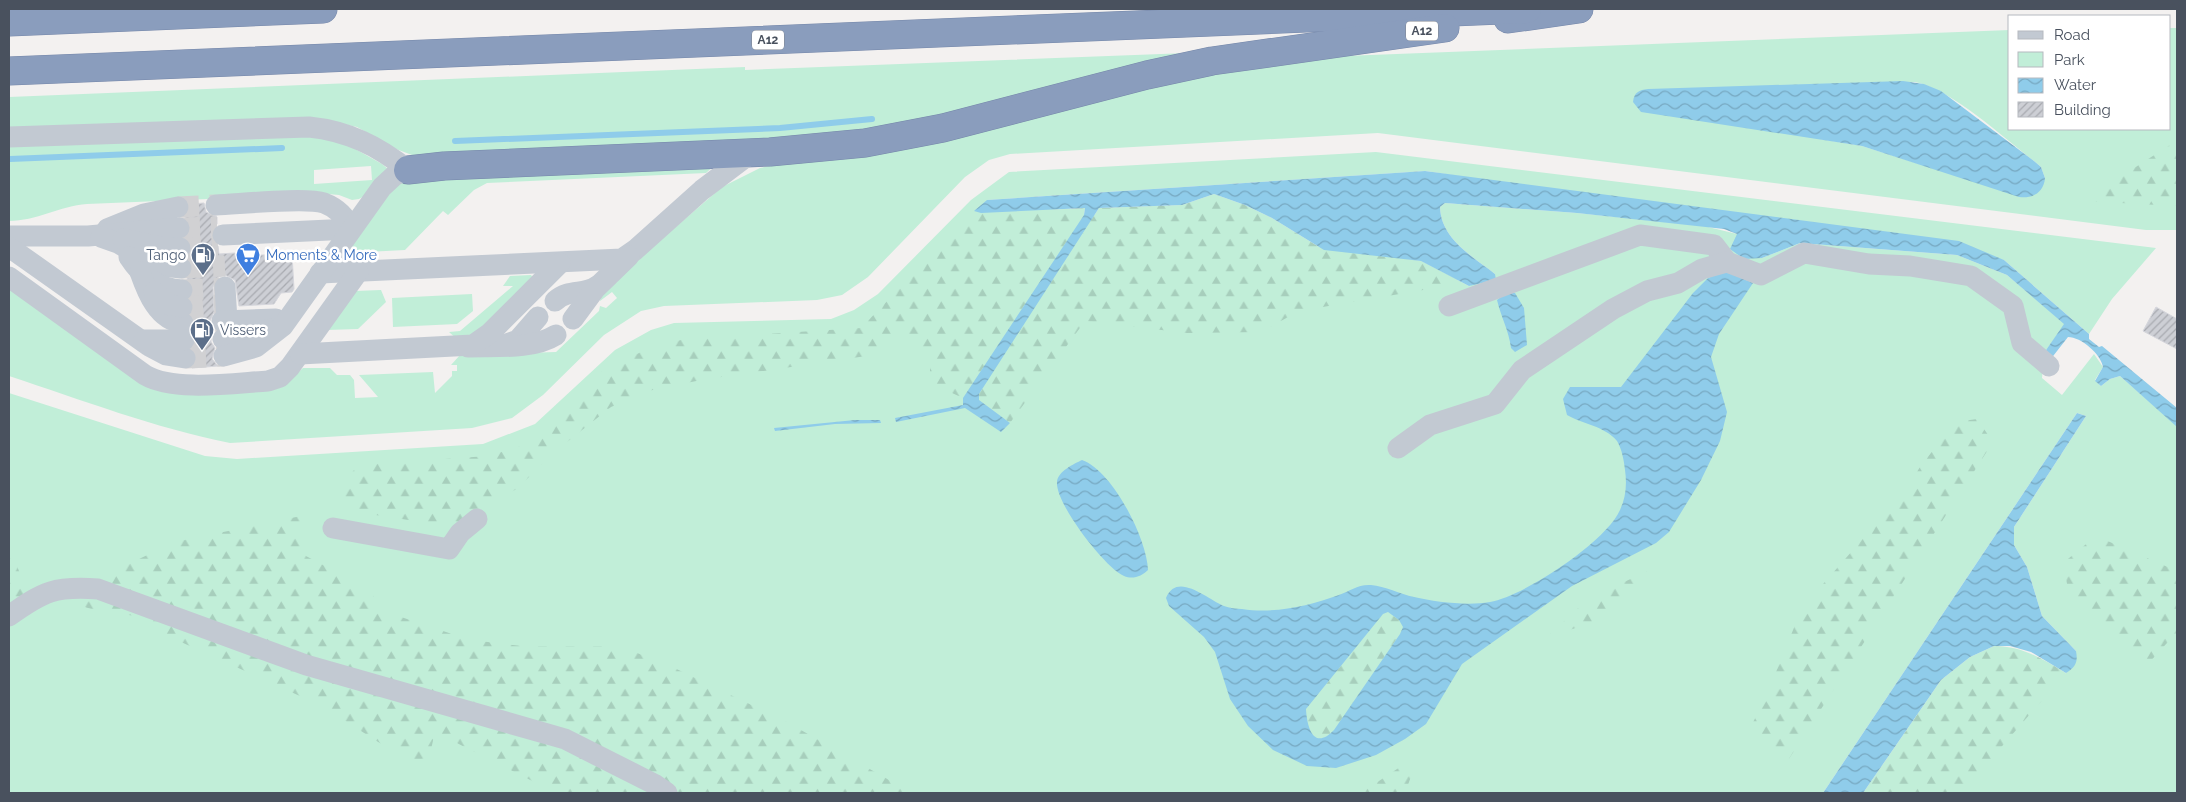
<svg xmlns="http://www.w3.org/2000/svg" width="2186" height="802" viewBox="0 0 2186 802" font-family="Raleway,sans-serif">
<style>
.green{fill:#c1eed8;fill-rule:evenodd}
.forest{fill:url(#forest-firs)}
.water{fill:url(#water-waves);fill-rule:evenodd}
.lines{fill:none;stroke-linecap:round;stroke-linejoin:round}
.stream{stroke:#8fccea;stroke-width:6}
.building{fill:url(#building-hatch);stroke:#d5d6dc}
.minor-tunnel{stroke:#d1d1d3;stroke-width:21;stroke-dasharray:21 11;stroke-linecap:butt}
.highway-casing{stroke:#7587a9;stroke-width:29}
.minor{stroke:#c2c9d2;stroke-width:21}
.highway{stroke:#8a9dbd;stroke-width:28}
.labels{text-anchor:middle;stroke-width:5;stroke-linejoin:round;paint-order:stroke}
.shield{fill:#fff;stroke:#80858e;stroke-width:1}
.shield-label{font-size:12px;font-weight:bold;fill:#49515e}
.service-label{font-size:14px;fill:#4e5e75;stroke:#fff;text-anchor:end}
.shop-label{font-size:14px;fill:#366cbe;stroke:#fff;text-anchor:start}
</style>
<defs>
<pattern id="forest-firs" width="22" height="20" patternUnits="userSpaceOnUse" patternTransform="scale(1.25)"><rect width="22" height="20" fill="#c1eed8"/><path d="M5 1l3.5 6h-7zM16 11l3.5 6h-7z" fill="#a7cebc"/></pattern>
<pattern id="water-waves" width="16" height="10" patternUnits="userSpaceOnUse" patternTransform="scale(1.25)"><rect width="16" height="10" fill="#8fccea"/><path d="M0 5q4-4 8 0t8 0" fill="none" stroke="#77a8c1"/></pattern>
<pattern id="building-hatch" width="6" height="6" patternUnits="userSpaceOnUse" patternTransform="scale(1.25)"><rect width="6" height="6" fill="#cdcfd5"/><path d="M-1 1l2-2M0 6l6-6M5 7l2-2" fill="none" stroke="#a8aab0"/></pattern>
</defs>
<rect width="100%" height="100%" fill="#f3f1f0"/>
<g class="green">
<path d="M 2170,28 L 2177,28 L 2177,230 L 2146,230 L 1378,133 L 1010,154 L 989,160 L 965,177 L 868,277 L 842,295 L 817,300 L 664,306 L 641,311 L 604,335 L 543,395 L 512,418 L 472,428 L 230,443 C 155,428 82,400 9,376 L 9,288 L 136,380 L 287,382 L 303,368 L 330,368 L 337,375 L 350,375 L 354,380 L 355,398 L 378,397 L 359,375 L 433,372 L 435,393 L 452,376 L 452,371 L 457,371 L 457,365 L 451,365 L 460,355 L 556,352 L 599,311 L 600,306 L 606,308 L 617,298 L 612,292 L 600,301 L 601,295 L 627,269 L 722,187 L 760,168 L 1178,77 L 1319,57 L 2010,30 L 2010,129 L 2170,129 ZM 1915,82 C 1951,89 2004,138 2034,161 L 2041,167 L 2045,178 L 1919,164 L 1862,146 L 1820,139 L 1875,83 Z"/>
<polygon points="1214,52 898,131 420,158 396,149 357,127 316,118 9,130 9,97 745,67 745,70"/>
<path d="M 285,134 L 341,141 L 382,164 L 388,169 L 366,195 L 359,199 L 352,200 L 339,195 L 328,194 L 87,204 C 60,206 36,221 9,221 L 9,145 ZM 371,166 L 372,180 L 314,184 L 314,170 Z"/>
<path d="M 1376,152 L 2156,248 L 2112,299 L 2089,334 L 2004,260 L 1426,171 L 987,200 L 1421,261 L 1469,286 L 1495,274 C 1472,256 1441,239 1440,207 L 1445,203 L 1577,213 L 1704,226 L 1737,234 L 1762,258 L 1800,243 L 1957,255 L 2007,275 L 2065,324 L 2044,353 L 2042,378 L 2062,395 L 2094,354 L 2103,367 L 2095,380 L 2101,386 L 2110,379 L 2120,376 L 2177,426 L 2177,793 L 1863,793 L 2066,673 L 2076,651 L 2042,616 L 2027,567 L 2014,545 L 2014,527 L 2086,416 L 2077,413 L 1823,793 L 9,793 L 9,393 L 205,456 L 237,459 L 483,444 L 535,424 L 615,350 L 651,330 L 674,323 L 831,319 L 854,310 L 878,294 L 971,200 L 1009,172 Z"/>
<polygon points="717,163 706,173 487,183 474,190 448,215 443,211 405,250 347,253 382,201 403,180"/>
<polygon points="510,276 531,275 533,278 475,334 458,340 449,332 460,331 513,286 503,286"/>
<polygon points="381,290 386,302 358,329 327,330 355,291"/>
<polygon points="472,294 473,311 457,324 393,327 392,298"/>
</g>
<g class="forest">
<polygon points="2173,143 2177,145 2177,206 2083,201"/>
<polygon points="1214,194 1245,205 1272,218 1324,250 1421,261 1458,280 1429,289 1299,311 1261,332 1187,333 1085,321 1010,423 979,400 979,394 1099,208 1182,205"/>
<polygon points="1085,208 1084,215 963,398 930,383 930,356 905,335 873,355 701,380 648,391 611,407 552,454 518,488 455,527 349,511 337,491 358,465 488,456 524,445 552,428 580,401 601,372 643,351 684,339 861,328 974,211 981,213"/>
<polygon points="1977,419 1993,442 1787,762 1747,734 1765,699 1802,608 1904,492 1922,464 1956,422"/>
<path d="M 301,516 L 304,555 L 365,587 L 389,613 L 470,640 L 522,646 L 618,646 L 664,663 L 785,721 L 912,793 L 556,793 L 435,732 L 429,758 L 413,760 L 386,747 L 322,706 L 170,637 C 163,632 156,624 148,621 C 123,609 96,616 73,601 L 71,591 L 175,542 Z"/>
<polygon points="2096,536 2177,571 2177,632 2146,666 2096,625 2069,594 2063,563"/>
<polygon points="9,557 17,566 28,594 9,605"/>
<polygon points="1654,568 1614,614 1545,639 1588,599"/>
<path d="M 1388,612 L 1399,620 L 1403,627 L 1400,634 L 1334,730 C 1314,751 1308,728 1306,709 L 1383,614 Z"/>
<path d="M 1994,646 C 2023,646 2042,659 2066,673 L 1976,776 L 1954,793 L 1863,793 L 1941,680 L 1970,657 Z"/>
<polygon points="1409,761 1413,762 1413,771 1405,793 1338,793 1376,783"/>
</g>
<g class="water">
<path d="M 1903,81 L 1924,84 L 1941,91 L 2034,161 L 2041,167 L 2045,178 C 2044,192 2033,199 2019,197 L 1862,146 L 1641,112 L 1633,102 C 1634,92 1639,90 1648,89 Z"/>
<path d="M 1425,171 L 1959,241 L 2004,260 L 2089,334 L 2089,339 L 2099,347 L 2102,346 L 2177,408 L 2177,427 L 2120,376 L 2110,379 L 2101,386 L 2095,381 L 2103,367 C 2101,354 2081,337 2068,337 L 2050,360 L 2044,353 L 2064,324 L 2007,275 L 1957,255 L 1800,243 L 1762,258 L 1744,259 L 1730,249 L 1737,234 L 1724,229 L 1577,213 L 1445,203 L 1440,207 C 1441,239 1472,256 1495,274 L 1496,280 L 1469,286 L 1421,261 L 1324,250 L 1272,218 L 1245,205 L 1214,194 L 1182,205 L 1099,208 L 979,394 L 979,400 L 1010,423 L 1001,432 L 965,408 L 896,422 L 895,418 L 963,405 L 963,398 L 1084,215 L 1085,208 L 981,213 L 974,211 L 987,200 Z"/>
<path d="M 1725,271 L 1753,283 L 1719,334 L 1711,357 L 1727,412 L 1720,441 L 1701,480 L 1669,532 L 1656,543 L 1572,586 L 1462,664 L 1426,724 L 1405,739 L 1376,755 L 1336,768 L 1307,766 L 1273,750 L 1248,726 L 1230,699 L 1215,652 L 1204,637 L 1169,606 L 1166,598 C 1177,571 1207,599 1224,606 C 1229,608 1236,609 1242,609 C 1274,614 1309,606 1339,595 C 1350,591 1358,584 1371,585 C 1385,586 1400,594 1414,597 C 1436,602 1467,606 1490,602 C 1524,596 1606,542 1620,510 C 1626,497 1627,484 1625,470 C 1624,461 1622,449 1617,441 C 1605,426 1582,424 1567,415 L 1563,399 L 1570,387 L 1621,387 L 1693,293 L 1708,278 ZM 1388,612 L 1399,620 L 1403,627 L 1400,634 L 1334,730 C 1314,751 1307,728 1306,709 L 1383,614 Z"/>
<path d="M 1506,293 L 1515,293 L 1524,308 L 1527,345 L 1515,352 L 1511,348 C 1509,331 1501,317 1497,300 Z"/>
<path d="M 2077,413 L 2086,416 L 2014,527 L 2014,545 L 2027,567 L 2042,616 L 2076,651 C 2078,662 2076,667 2066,673 L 2031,652 L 2010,646 L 1994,646 L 1970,657 L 1941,680 L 1863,793 L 1823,793 Z"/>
<polygon points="855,420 880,420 881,423 835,424 775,431 774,428"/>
<path d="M 1082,460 C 1113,471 1147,539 1148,570 C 1142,576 1133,580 1124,576 C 1105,568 1055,503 1057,482 C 1058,471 1074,464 1082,460 Z"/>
</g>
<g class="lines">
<g class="stream">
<polyline points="455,141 780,128 872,119"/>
<polyline points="10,159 282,148"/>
</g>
</g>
<g class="building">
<polygon points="204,203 206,212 217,217 217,224 212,229 211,235 213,242 218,246 219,254 235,253 235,256 292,254 294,289 292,292 281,293 274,304 239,306 235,280 225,275 218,277 213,287 214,312 210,321 214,330 211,336 211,342 215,348 212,359 218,366 192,368 197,359 193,348 196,340 192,331 195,320 192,314 194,303 191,299 194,291 193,285 187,279 193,270 192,263 188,258 192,248 187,238 191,226 185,217 190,211 190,204"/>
<polygon points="2156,307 2177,319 2177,349 2143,331"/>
</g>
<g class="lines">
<g class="minor-tunnel">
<polyline points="178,207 216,205"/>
<polyline points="179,228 217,227"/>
<polyline points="180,248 218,247"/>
<polyline points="181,268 225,266"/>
<polyline points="182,290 220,288"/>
<polyline points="182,307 221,305"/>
<polyline points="183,323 222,321"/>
<polyline points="184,340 223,339"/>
<polyline points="185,358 224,356"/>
</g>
<defs>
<g id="highway">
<polyline points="1508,19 1579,9"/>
<polyline points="9,22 323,9"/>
<polyline points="9,71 1527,9"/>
<polyline points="408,170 444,166 770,152 865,143 943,128 1147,75 1212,61 1445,28"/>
</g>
</defs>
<use href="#highway" class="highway-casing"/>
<g class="minor">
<path d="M 9,137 L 309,127 C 348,131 378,146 408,170"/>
<path d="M 216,205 C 240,204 306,197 324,203 C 337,208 346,217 351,229 L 223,235"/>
<polyline points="107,229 144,214 178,207"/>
<polyline points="9,236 88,236 179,228"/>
<polyline points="101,237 118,243 155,265 181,268"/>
<polyline points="123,239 160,247 180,248"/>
<polyline points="9,247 149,346 166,355 185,358"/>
<path d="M 129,257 C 142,277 157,288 182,290"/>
<path d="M 140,272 C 147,292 158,321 183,323"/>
<polyline points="320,273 622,259 635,250 702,190 751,153"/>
<path d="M 9,277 L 145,375 C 174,392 234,383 268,381 L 280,377 L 290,367 L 358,272"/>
<polyline points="225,287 227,321"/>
<polyline points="154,292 170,305 182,307"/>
<path d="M 555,301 C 570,288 583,296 597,286"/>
<polyline points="1449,306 1640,235 1714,245 1727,262"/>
<polyline points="573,319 595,289 629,256"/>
<polyline points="222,321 276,319"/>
<polyline points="223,339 272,329"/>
<polyline points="144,340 184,340"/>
<polyline points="504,345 518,340 538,317"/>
<path d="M 468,347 C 495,346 532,350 556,335"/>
<polyline points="300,354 473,345 490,333 560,263"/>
<polyline points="224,356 256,347 283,326 382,187 395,175 408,170"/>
<polyline points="1398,448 1430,425 1495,404 1522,370 1613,309 1647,291 1678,283 1702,269 1727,262 1761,275 1804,253 1869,264 1910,266 1971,276 2013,306 2022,343 2049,366"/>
<polyline points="333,528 449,549 460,533 477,519"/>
<path d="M 9,616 C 44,591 55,586 98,589 L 306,665 L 565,739 L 654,784 L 667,793"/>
</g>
<use href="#highway" class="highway"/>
</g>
<defs>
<symbol id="fuel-pin" viewBox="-11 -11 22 30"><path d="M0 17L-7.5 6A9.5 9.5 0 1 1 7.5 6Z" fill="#5c6f8a" stroke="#fff"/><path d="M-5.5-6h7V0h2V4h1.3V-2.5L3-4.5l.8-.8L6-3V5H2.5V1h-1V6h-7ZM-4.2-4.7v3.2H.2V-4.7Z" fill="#fff"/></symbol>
<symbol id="supermarket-pin" viewBox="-11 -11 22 30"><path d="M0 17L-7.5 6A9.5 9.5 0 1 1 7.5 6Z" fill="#3f7fe0" stroke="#fff"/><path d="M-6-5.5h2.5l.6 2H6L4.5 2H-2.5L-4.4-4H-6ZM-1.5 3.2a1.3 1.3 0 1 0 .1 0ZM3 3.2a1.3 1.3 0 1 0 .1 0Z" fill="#fff"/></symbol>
</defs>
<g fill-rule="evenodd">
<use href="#fuel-pin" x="189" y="241" width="28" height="38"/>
<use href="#supermarket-pin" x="234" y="241" width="28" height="38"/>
<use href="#fuel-pin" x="188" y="316" width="28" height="38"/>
</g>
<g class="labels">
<g class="shield">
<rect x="1406" y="21.5" width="32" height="19" rx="4"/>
<rect x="752" y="30.5" width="32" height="19" rx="4"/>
</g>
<g class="shield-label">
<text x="1422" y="35">A12</text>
<text x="768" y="44">A12</text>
</g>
<g class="service-label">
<text x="186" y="260">Tango</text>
<text x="220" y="335" text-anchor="start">Vissers</text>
</g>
<g class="shop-label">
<text x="266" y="260">Moments &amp; More</text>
</g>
</g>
<rect width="2186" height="802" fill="none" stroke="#49515e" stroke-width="20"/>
<rect x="2008" y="15" width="162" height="115" fill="#ffffff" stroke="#b6b9bf"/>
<rect x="2018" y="31" width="25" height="8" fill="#c2c9d2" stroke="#b6b9bf"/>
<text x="2054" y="40" font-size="15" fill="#49515e">Road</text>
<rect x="2018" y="52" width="25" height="15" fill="#c1eed8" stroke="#b6b9bf"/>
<text x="2054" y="65" font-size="15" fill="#49515e">Park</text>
<rect x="2018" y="78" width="25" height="15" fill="url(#water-waves)" stroke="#b6b9bf"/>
<text x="2054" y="90" font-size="15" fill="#49515e">Water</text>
<rect x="2018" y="102" width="25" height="15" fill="url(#building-hatch)" stroke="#b6b9bf"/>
<text x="2054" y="115" font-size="15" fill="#49515e">Building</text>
</svg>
